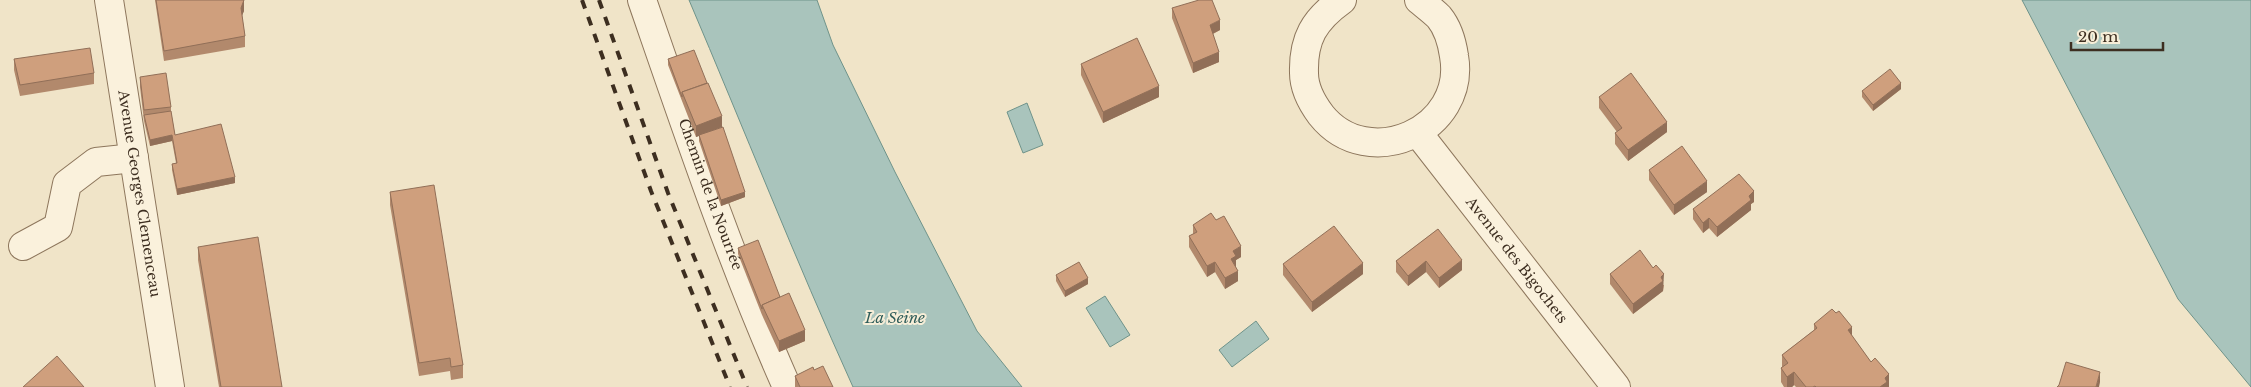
<svg xmlns="http://www.w3.org/2000/svg" width="2251" height="387" viewBox="0 0 2251 387" font-family="'Libre Baskerville',serif">
<style>
.water{fill:#a9c4bc;stroke:#6f938a}
.lines{fill:none;stroke-linecap:round;stroke-linejoin:round}
.minor-casing{stroke:#8d765c;stroke-width:30}
.minor{stroke:#faf1dc;stroke-width:28}
.rail{stroke:#3d2e20;stroke-width:4;stroke-dasharray:9 9;stroke-linecap:butt}
.wall{fill:#b2896c}
.shaded-wall{fill:#916f58}
.building{fill:#cf9f7d;stroke:#916f58}
.labels{text-anchor:middle;stroke-width:4;stroke-linejoin:round;paint-order:stroke}
.street-label{font-size:14px;fill:#3d2e20;stroke:#f7eed8}
.water-label{font-size:15px;font-style:italic;fill:#2f5d5a;stroke:#f7eed8}
</style>
<rect width="100%" height="100%" fill="#f0e4c8"/>
<g class="water">
<path d="M 689,0 L 817,0 L 833,45 L 895,172 L 977,331 L 1022,387 L 853,387 C 795,259 744,129 689,0 Z"/>
<polygon points="2022,0 2251,0 2251,387 2178,299"/>
<polygon points="1027,103 1043,145 1023,153 1007,112"/>
<polygon points="1105,296 1130,335 1110,347 1086,308"/>
<polygon points="1256,321 1269,339 1232,367 1219,350"/>
</g>
<g class="lines">
<defs>
<g id="minor">
<path id="s1" d="M 109,0 L 170,387"/>
<path id="s2" d="M 642,0 C 687,130 731,261 787,387"/>
<path d="M 1342,0 C 1314,20 1303,39 1304,73 C 1304,89 1312,103 1321,115 C 1368,174 1467,130 1454,56 C 1452,42 1448,28 1439,17 C 1433,11 1425,5 1419,0"/>
<path id="s3" d="M 1418,133 L 1616,387"/>
<polyline points="23,246 58,227 67,184 96,162 134,158"/>
</g>
</defs>
<use href="#minor" class="minor-casing"/>
<use href="#minor" class="minor"/>
<g class="rail">
<polyline points="582,0 651,191 730,387"/>
<polyline points="599,0 668,193 747,387"/>
</g>
</g>
<g class="wall">
<polygon points="155,0 244,0 244,11 242,15 245,36 245,47 164,61"/>
<polygon points="1172,8 1220,30 1213,34 1219,62 1193,73 1172,18"/>
<polygon points="14,59 94,73 94,84 20,96 14,70"/>
<polygon points="668,59 722,127 701,135 745,197 721,206 699,141 699,136 696,137 668,65"/>
<polygon points="1081,64 1159,97 1103,123 1081,75"/>
<polygon points="140,77 171,107 171,111 175,135 235,183 177,195 172,170 172,164 176,163 172,141 150,146 144,121 140,87"/>
<polygon points="1901,89 1873,111 1862,97 1862,91"/>
<polygon points="1599,97 1667,132 1628,161 1615,144 1615,133 1617,132 1599,108"/>
<polygon points="1649,170 1707,192 1674,215 1649,180"/>
<polygon points="390,192 463,365 463,378 451,380 450,371 419,376 390,205"/>
<polygon points="1754,202 1751,204 1751,210 1717,237 1709,228 1703,233 1693,219 1693,209"/>
<polygon points="1216,220 1241,257 1236,260 1236,267 1238,281 1225,289 1215,272 1207,277 1189,247 1189,236 1193,234 1193,225"/>
<polygon points="1438,229 1462,270 1439,288 1426,272 1408,286 1396,272 1396,261"/>
<polygon points="198,247 282,387 219,387 198,260"/>
<polygon points="738,248 780,297 805,341 779,352 762,315 738,254"/>
<polygon points="1283,264 1363,274 1312,312 1283,275"/>
<polygon points="1610,274 1664,285 1663,291 1633,314 1610,284"/>
<polygon points="1056,275 1088,284 1065,297 1056,281"/>
<polygon points="1814,324 1852,336 1889,387 1796,387 1794,385 1792,387 1784,387 1781,382 1781,368 1782,367 1782,355 1814,330"/>
<polygon points="814,370 833,387 795,387 795,376"/>
</g>
<g class="shaded-wall">
<polygon points="244,0 244,11 241,18 241,8"/>
<polygon points="1220,20 1220,30 1210,35 1210,25"/>
<polygon points="1219,52 1219,62 1193,73 1193,63"/>
<polygon points="1901,83 1901,89 1873,111 1873,105"/>
<polygon points="1159,86 1159,97 1103,123 1103,112"/>
<polygon points="722,116 722,127 696,137 696,126"/>
<polygon points="1667,122 1667,132 1628,161 1628,150"/>
<polygon points="172,135 172,141 150,146 150,140"/>
<polygon points="235,177 235,183 177,195 177,189"/>
<polygon points="1707,181 1707,192 1674,215 1674,205"/>
<polygon points="1754,191 1754,202 1751,204 1751,210 1717,237 1717,227"/>
<polygon points="745,192 745,197 721,206 721,200"/>
<polygon points="1709,218 1709,228 1703,233 1703,223"/>
<polygon points="1241,246 1241,257 1236,260 1236,267 1231,259 1233,251"/>
<polygon points="1462,260 1462,270 1439,288 1439,278"/>
<polygon points="1426,261 1426,272 1408,286 1408,276"/>
<polygon points="1215,262 1215,272 1207,277 1207,266"/>
<polygon points="1363,263 1363,274 1312,312 1312,302"/>
<polygon points="1238,271 1238,281 1225,289 1225,278"/>
<polygon points="1664,274 1663,291 1633,314 1633,304"/>
<polygon points="1088,278 1088,284 1065,297 1065,291"/>
<polygon points="1852,327 1852,340 1848,330"/>
<polygon points="805,330 805,341 779,352 779,341"/>
<polygon points="1794,372 1794,385 1792,387 1787,387 1787,377"/>
<polygon points="2100,372 2100,382 2099,387 2096,387"/>
<polygon points="1889,374 1889,387 1880,387 1885,378"/>
</g>
<g class="building">
<polygon points="156,0 244,0 241,8 245,36 164,51"/>
<polygon points="1199,0 1212,0 1220,20 1210,25 1219,52 1193,63 1172,8"/>
<polygon points="1137,38 1159,86 1103,112 1081,64"/>
<polygon points="90,48 94,73 20,85 14,59"/>
<polygon points="694,50 707,83 682,92 682,97 668,59"/>
<polygon points="1890,69 1901,83 1873,105 1862,91"/>
<polygon points="166,73 171,107 144,110 140,77"/>
<polygon points="1631,73 1667,122 1628,150 1615,133 1622,128 1599,97"/>
<polygon points="708,83 722,116 696,126 682,92"/>
<polygon points="171,111 175,135 221,124 235,177 177,189 172,164 177,163 172,135 150,140 144,115"/>
<polygon points="723,127 745,192 721,200 699,135"/>
<polygon points="1682,146 1707,181 1674,205 1649,170"/>
<polygon points="1739,174 1754,191 1749,196 1751,200 1717,227 1709,218 1703,223 1693,209"/>
<polygon points="434,185 463,365 451,367 450,358 419,363 390,192"/>
<polygon points="1211,213 1216,220 1224,216 1241,246 1233,251 1236,256 1231,259 1238,271 1225,278 1215,262 1207,266 1189,236 1197,232 1193,225"/>
<polygon points="1334,226 1363,263 1312,302 1283,264"/>
<polygon points="1438,229 1462,260 1439,278 1426,261 1408,276 1396,261"/>
<polygon points="258,237 282,387 221,387 198,247"/>
<polygon points="758,240 780,297 762,305 762,309 738,248"/>
<polygon points="1640,250 1653,268 1656,265 1664,274 1661,277 1663,281 1633,304 1610,274"/>
<polygon points="1079,262 1088,278 1065,291 1056,275"/>
<polygon points="789,293 805,330 779,341 762,305"/>
<polygon points="1832,309 1836,313 1839,311 1852,327 1848,330 1871,362 1875,358 1889,374 1885,378 1887,382 1880,387 1816,387 1815,386 1813,387 1806,387 1794,372 1787,377 1781,368 1788,363 1782,355 1817,328 1814,324"/>
<polygon points="57,356 84,387 23,387"/>
<polygon points="2066,362 2100,372 2096,387 2057,387 2059,385"/>
<polygon points="823,366 833,387 800,387 795,376 813,367 814,370"/>
</g>
<g class="labels">
<g class="street-label">
<text dy="5" stroke="none"><textPath href="#s1" startOffset="196">Avenue Georges Clemenceau</textPath></text>
<text dy="5" stroke="none"><textPath href="#s2" startOffset="206">Chemin de la Nourrée</textPath></text>
<text dy="5" stroke="none"><textPath href="#s3" startOffset="161">Avenue des Bigochets</textPath></text>
</g>
<g class="water-label">
<text x="895" y="323">La Seine</text>
</g>
</g>
<path d="M2071 42v8h92v-8" fill="none" stroke="#3d2e20" stroke-width="2.5"/>
<text x="2078" y="42" font-size="15" fill="#3d2e20" stroke="#f7eed8" stroke-width="4" paint-order="stroke">20 m</text>
</svg>
